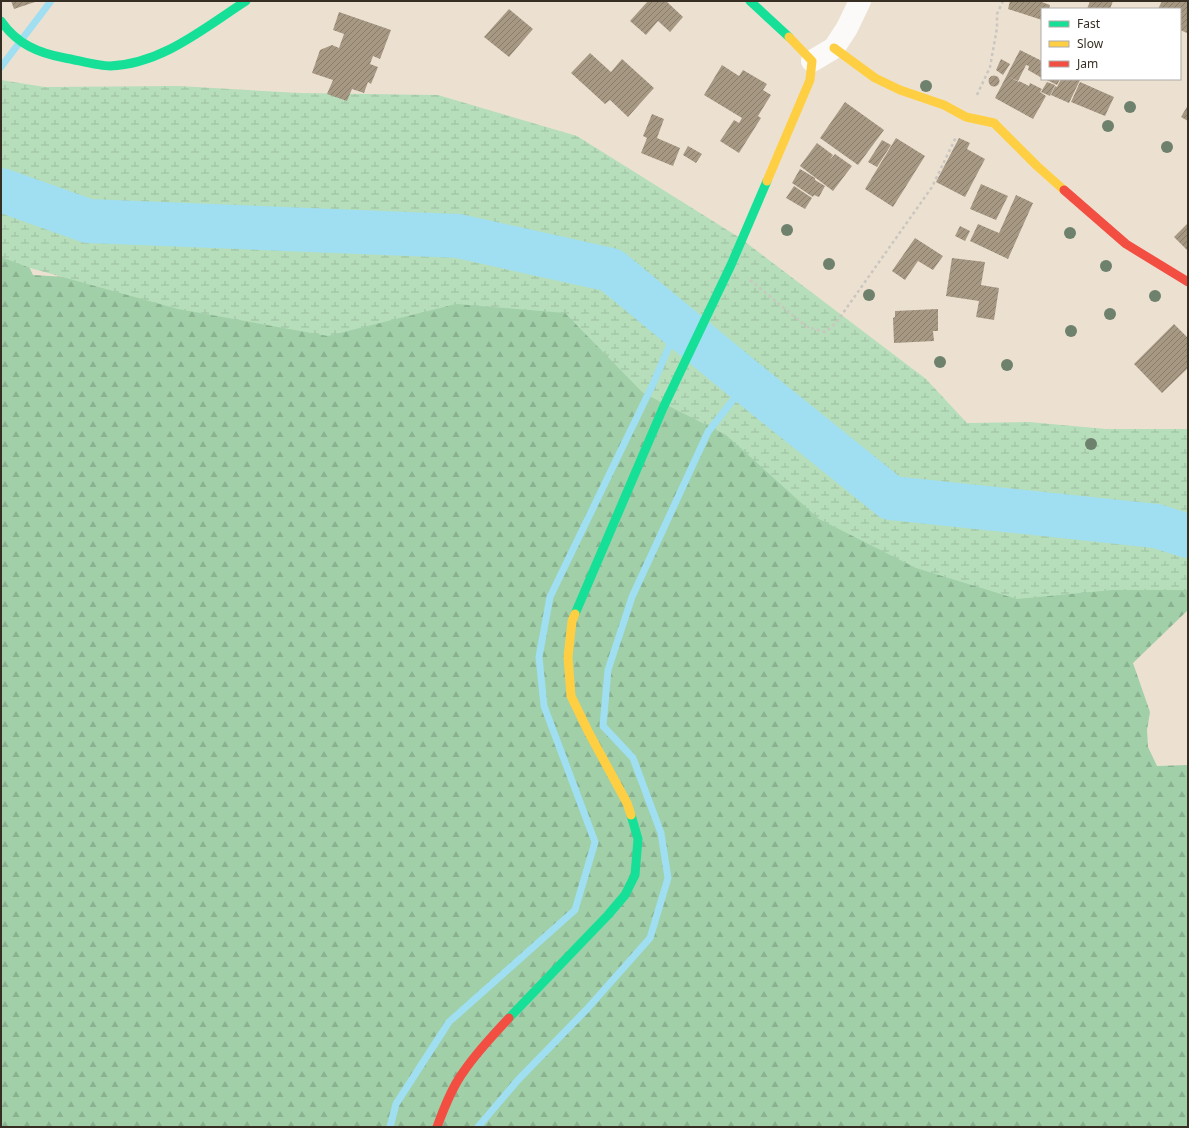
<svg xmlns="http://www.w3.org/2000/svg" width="1189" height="1128" viewBox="0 0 1189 1128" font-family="'Noto Sans',sans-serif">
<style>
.forest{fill:url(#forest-firs)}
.wetland{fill:url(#wetland-marsh)}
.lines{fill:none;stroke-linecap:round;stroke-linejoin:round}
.stream{stroke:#a0def1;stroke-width:7}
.river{stroke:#a0def1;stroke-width:44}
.building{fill:url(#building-hatch)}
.path{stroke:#cac6c0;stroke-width:2.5;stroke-dasharray:3 3;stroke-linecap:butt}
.street{stroke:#fcfaf8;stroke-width:22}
.fast{stroke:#16e098;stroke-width:9}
.slow{stroke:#ffcf43;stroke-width:9}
.jam{stroke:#f24e42;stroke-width:9}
.tree{fill:#6e816d}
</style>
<defs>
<pattern id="forest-firs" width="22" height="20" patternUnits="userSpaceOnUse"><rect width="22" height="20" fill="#a0cfa8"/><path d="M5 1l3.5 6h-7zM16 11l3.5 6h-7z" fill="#8ab290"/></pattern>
<pattern id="wetland-marsh" width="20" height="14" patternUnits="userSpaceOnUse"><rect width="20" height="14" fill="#b6deba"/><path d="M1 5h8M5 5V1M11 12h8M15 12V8" fill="none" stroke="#9dbfa0"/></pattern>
<pattern id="building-hatch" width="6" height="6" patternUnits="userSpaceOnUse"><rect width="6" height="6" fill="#a69883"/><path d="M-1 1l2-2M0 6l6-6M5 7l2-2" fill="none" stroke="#887c6b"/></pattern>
</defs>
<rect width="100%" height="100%" fill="#ece1d1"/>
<polygon class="forest" points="1,207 33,275 590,309 1188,563 1188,610 1133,663 1150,712 1147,730 1148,747 1157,766 1188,765 1188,1127 1,1127"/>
<polygon class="wetland" points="1,80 45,87 179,86 299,93 438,95 577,136 740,238 926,379 967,423 1029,422 1106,429 1188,429 1188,590 1112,590 1017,599 916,568 819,519 726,435 643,393 565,313 456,304 328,336 178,309 30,268 1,257"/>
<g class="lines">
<g class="stream">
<polyline points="1,67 51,1"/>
<polyline points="390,1127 396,1104 449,1022 575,910 595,842 544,706 539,657 550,597 653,384 678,325"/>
<polyline points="478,1127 518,1080 587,1009 650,938 668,878 661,833 633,758 603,726 608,670 632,597 708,432 747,382"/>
</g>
<polyline class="river" points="1,190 88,221 458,236 611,270 747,382 891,498 1156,526 1188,536"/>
</g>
<g class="building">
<polygon points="11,1 38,1 14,9"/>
<polygon points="648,1 666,1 683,17 670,32 658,21 646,35 630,21"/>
<polygon points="1010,1 1039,1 1050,5 1049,9 1042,9 1042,20 1008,9"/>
<polygon points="1090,1 1113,1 1110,9 1087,9"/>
<polygon points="1162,1 1188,1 1187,33 1180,30 1180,9 1158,9"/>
<polygon points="509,9 533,29 509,57 484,37"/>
<polygon points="339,12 391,30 380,59 373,56 370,64 378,67 371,84 368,82 364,93 352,89 347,101 327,94 333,80 312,73 320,50 332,45 339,48 344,34 333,30"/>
<polygon points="1020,50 1042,61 1042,78 1028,70 1029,66 1026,65 1018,81 1009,77 1019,82 1019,81 1029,86 1030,83 1042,89 1040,92 1046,96 1033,119 995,98"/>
<polygon points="590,53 611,72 622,59 654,88 628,117 610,100 605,104 571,73"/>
<polygon points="1001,59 1010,64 1003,75 996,70"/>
<polygon points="722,65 739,76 743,70 767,84 763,90 771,95 758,116 761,118 739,153 720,141 734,120 739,123 742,118 704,95"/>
<circle cx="994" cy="81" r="5.5"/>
<polygon points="1045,79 1060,79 1057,85"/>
<polygon points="1061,79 1080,80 1069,103 1051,95 1055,86 1057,87"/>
<polygon points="1047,82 1055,85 1050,96 1041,92"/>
<polygon points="1080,82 1114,97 1105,116 1071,102"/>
<polygon points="845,102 884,130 858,165 820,138"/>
<polygon points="1188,105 1188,121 1181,117"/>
<polygon points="652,114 664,119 657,138 680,148 673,166 641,153 647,138 643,136"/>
<polygon points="896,138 925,156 893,207 865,189"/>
<polygon points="959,138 970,143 967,149 985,159 965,197 936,182"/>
<polygon points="882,140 891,145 877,167 868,162"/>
<polygon points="817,143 833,155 829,161 835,154 852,166 833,191 800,166"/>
<polygon points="688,146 702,154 696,163 683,155"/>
<polygon points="800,169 815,178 815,180 825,186 819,197 814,195 813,197 792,183"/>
<polygon points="981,184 1008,196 996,220 970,209"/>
<polygon points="794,186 812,198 805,209 786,198"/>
<polygon points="1016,195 1033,203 1008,259 970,241 978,224 999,233"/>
<polygon points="1188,223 1188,251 1174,237"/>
<polygon points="960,226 970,231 965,241 955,236"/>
<polygon points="915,238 943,256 933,270 918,261 905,280 892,271"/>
<polygon points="952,258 985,262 981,285 999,288 994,320 976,317 979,301 946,296"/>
<polygon points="938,309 938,331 933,331 934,341 894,343 893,318 895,317 895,311"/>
<polygon points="1174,324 1188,338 1188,368 1162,393 1134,364"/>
</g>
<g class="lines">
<g class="path">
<polyline points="977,95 990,67 997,28 997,14 1003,1"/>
<polyline points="750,280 807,327 825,332 836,323 932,187 956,137"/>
</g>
<polyline class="street" points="812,61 834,48 847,28 860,1"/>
<g class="fast">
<polyline points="750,1 789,37"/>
<path d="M 1,21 C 17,44 38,53 65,58 C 77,60 98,66 110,66 C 162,64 204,28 246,1"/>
<polyline points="575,614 663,408 731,265 767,181"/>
<polyline points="509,1018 608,915 625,895 635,875 638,839 631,815"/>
</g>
<g class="slow">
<polyline points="834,48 875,78 900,90 944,105 966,117 994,123 1037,166 1064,190"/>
<polyline points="767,181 810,80 812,61 789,37"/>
<polyline points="575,614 572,621 568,657 571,696 589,733 627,803 631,815"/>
</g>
<g class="jam">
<polyline points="1064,190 1126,244 1188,282"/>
<path d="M 437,1127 C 444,1108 452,1087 464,1071 C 477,1052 493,1035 509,1018"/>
</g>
</g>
<g class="tree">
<circle cx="926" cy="86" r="6"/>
<circle cx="1130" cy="107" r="6"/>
<circle cx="1108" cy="126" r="6"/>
<circle cx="1167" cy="147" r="6"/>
<circle cx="787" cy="230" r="6"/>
<circle cx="1070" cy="233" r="6"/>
<circle cx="829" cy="264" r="6"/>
<circle cx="1106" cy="266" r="6"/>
<circle cx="869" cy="295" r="6"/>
<circle cx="1155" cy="296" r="6"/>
<circle cx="1110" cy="314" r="6"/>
<circle cx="1071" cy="331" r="6"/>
<circle cx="940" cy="362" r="6"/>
<circle cx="1007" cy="365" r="6"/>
<circle cx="1091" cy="444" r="6"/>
</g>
<rect width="1189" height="1128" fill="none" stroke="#362e22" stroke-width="4"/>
<rect x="1041" y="8" width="140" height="72" fill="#ffffff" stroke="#afaba7"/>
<rect x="1049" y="21" width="20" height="6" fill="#16e098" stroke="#afaba7"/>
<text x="1077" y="28" font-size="12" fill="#362e22">Fast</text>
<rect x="1049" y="41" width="20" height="6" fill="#ffcf43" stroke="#afaba7"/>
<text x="1077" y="48" font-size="12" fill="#362e22">Slow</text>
<rect x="1049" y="61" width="20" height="6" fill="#f24e42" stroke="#afaba7"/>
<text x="1077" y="68" font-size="12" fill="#362e22">Jam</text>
</svg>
